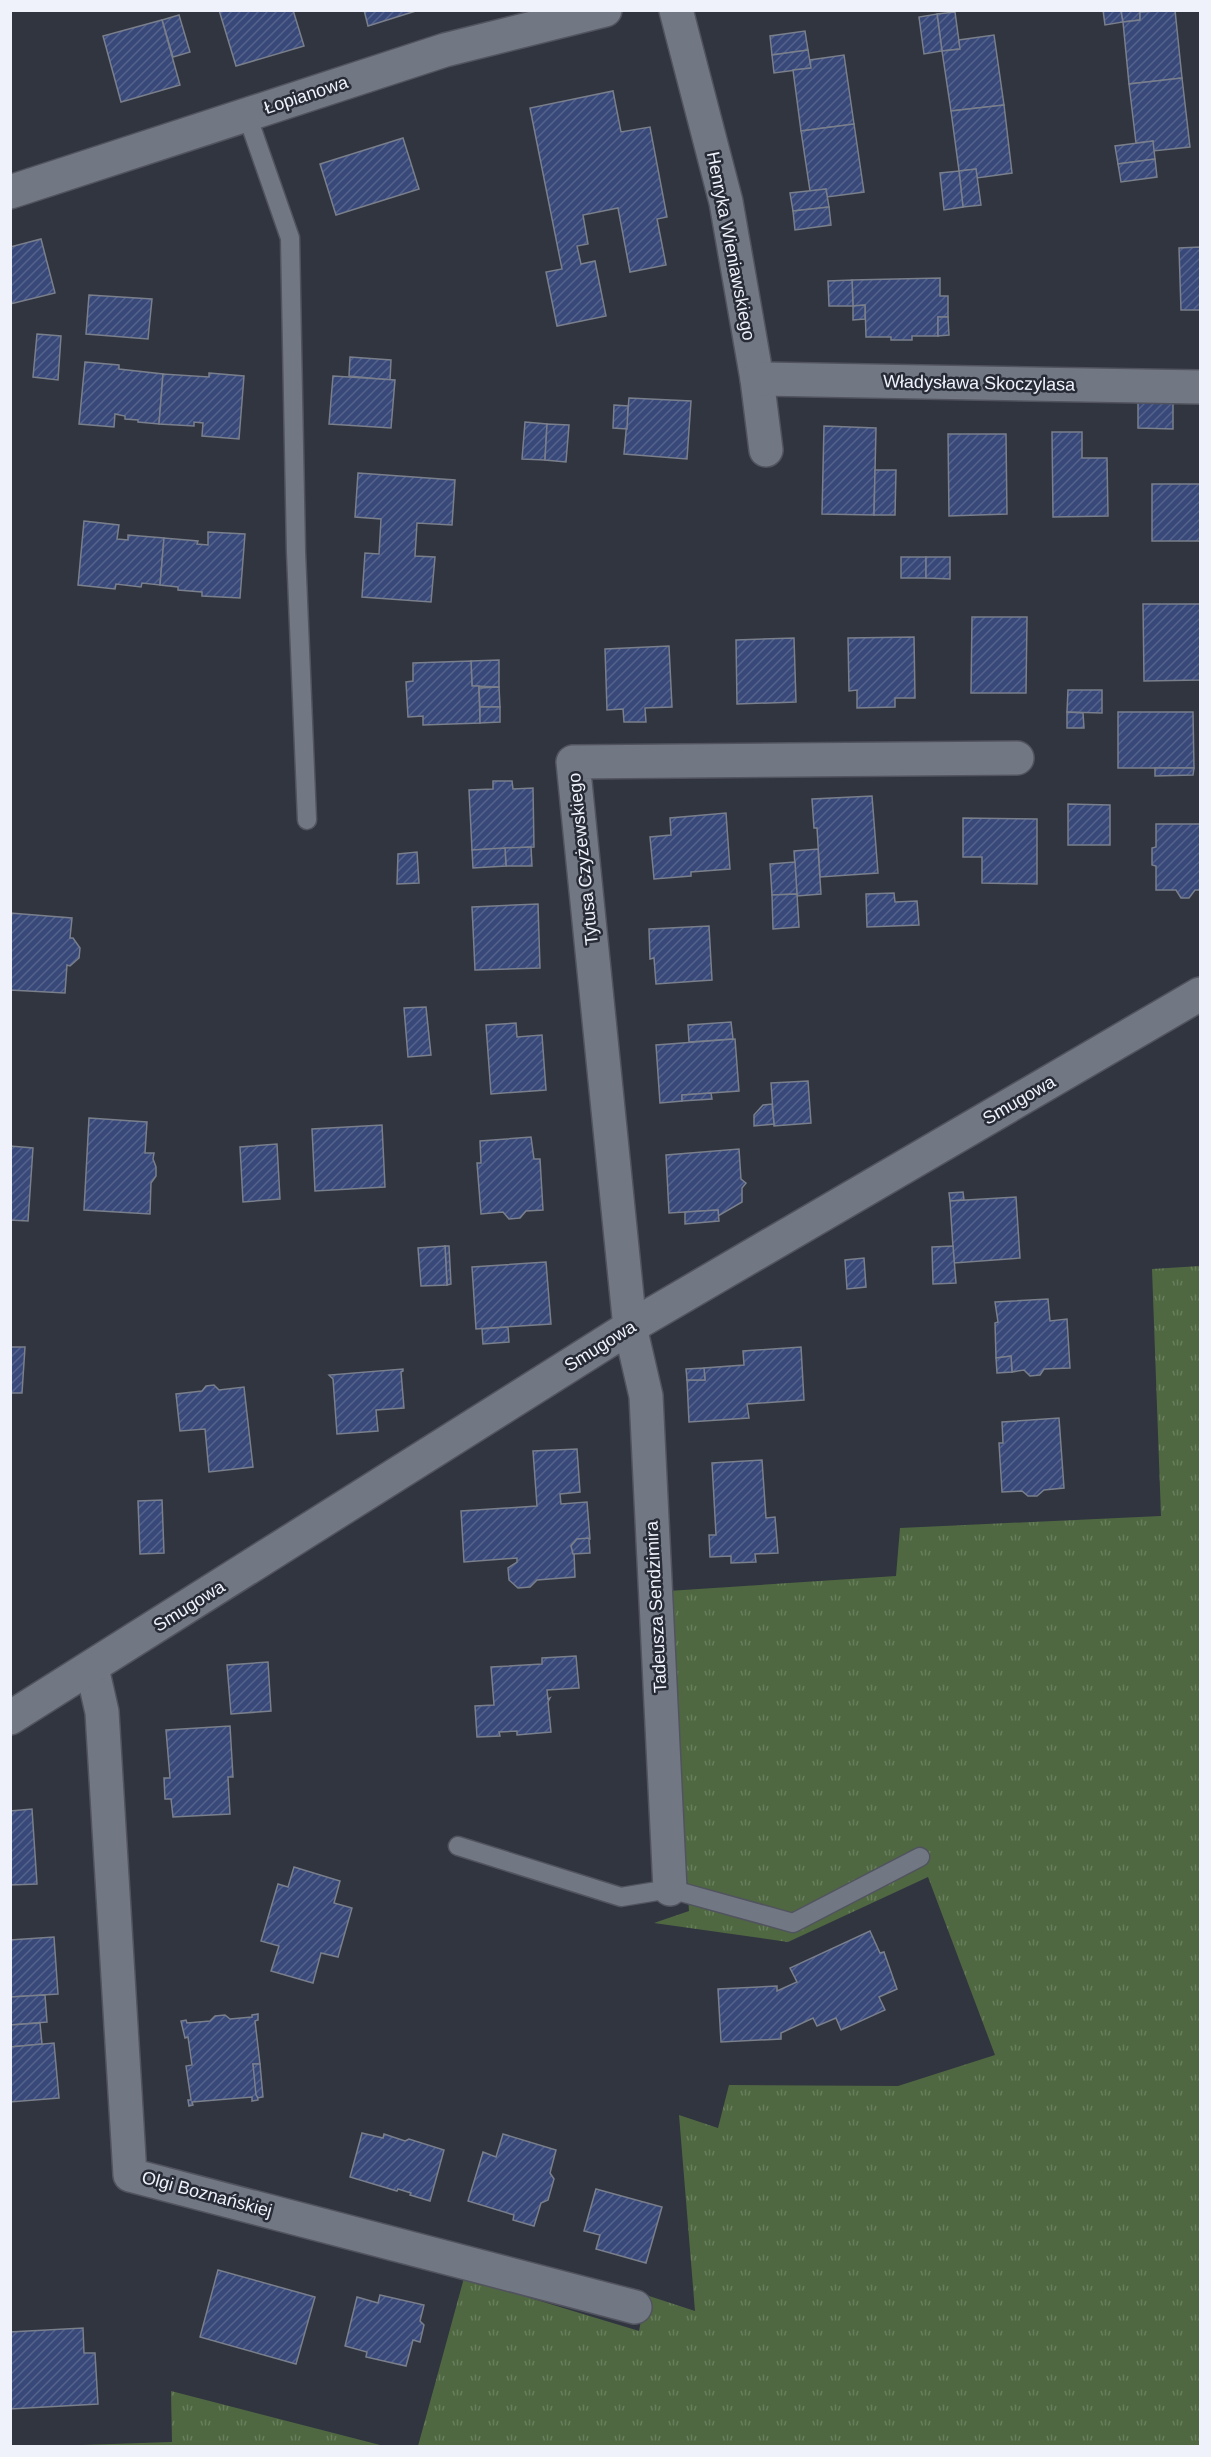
<svg xmlns="http://www.w3.org/2000/svg" width="1211" height="2457" viewBox="0 0 1211 2457" font-family="Arial,sans-serif">
<style>
.grass{fill:url(#grass-tufts)}
.building{fill:url(#building-hatch);stroke:#7a7f8c;stroke-width:1.5}
.lines{fill:none;stroke-linecap:round;stroke-linejoin:round}
.lane-casing{stroke:#51545e;stroke-width:21}
.street-casing{stroke:#51545e;stroke-width:36}
.lane{stroke:#727784;stroke-width:18}
.street{stroke:#727784;stroke-width:33}
.labels{text-anchor:middle;stroke-width:5;stroke-linejoin:round;paint-order:stroke}
.street-label{font-size:18px;fill:#eff2fa;stroke:#272b36}
</style>
<defs>
<pattern id="grass-tufts" width="24" height="20" patternUnits="userSpaceOnUse" patternTransform="scale(1.5)"><rect width="24" height="20" fill="#4f6841"/><path d="M3 7l-1-3M5 7V3M7 7l1-3M15 17l-1-3M17 17v-4M19 17l1-3" fill="none" stroke="#697e5d"/></pattern>
<pattern id="building-hatch" width="6" height="6" patternUnits="userSpaceOnUse" patternTransform="scale(1.5)"><rect width="6" height="6" fill="#384878"/><path d="M-1 1l2-2M0 6l6-6M5 7l2-2" fill="none" stroke="#55638c"/></pattern>
</defs>
<rect width="100%" height="100%" fill="#313540"/>
<g class="grass">
<polygon points="1200,1266 1200,2446 418,2446 464,2278 639,2331 646,2295 695,2311 679,2115 718,2128 729,2085 898,2086 995,2055 928,1877 788,1942 654,1923 689,1911 668,1591 896,1576 900,1528 1161,1516 1152,1269"/>
<polygon points="171,2391 384,2446 52,2446 172,2442"/>
</g>
<g class="building">
<polygon points="219,10 293,10 304,46 236,66"/>
<polygon points="364,10 419,10 368,26"/>
<polygon points="1103,10 1121,10 1123,22 1105,25"/>
<polygon points="1121,10 1140,10 1140,20 1123,22"/>
<polygon points="1175,10 1182,78 1129,84 1123,22 1140,20 1140,12"/>
<polygon points="955,12 960,49 942,51 937,14"/>
<polygon points="937,14 942,51 924,54 919,17"/>
<polygon points="179,15 190,52 173,57 162,20"/>
<polygon points="162,20 180,85 121,102 103,36"/>
<polygon points="805,31 808,50 772,55 770,36"/>
<polygon points="994,35 1004,105 951,111 942,51 960,49 959,40"/>
<polygon points="808,50 811,68 774,73 772,55"/>
<polygon points="844,55 854,124 801,131 793,70 811,68 810,60"/>
<polygon points="1182,78 1190,147 1153,151 1153,141 1136,143 1129,84"/>
<polygon points="613,91 621,132 650,127 667,217 657,219 666,265 630,272 618,208 583,215 588,244 577,246 581,264 595,261 606,316 557,326 546,272 562,269 530,108"/>
<polygon points="1004,105 1012,173 977,178 976,169 959,171 951,111"/>
<polygon points="854,124 864,192 827,197 826,189 810,191 801,131"/>
<polygon points="403,138 419,189 336,215 320,164"/>
<polygon points="1153,141 1155,159 1118,164 1115,146"/>
<polygon points="1155,159 1157,177 1121,182 1118,164"/>
<polygon points="976,169 981,205 963,207 959,171"/>
<polygon points="959,171 963,207 944,210 940,173"/>
<polygon points="826,189 829,207 793,211 790,193"/>
<polygon points="829,207 831,225 795,230 793,211"/>
<polygon points="41,239 55,293 10,304 10,247"/>
<polygon points="1200,247 1200,310 1181,310 1179,248"/>
<polygon points="940,278 940,296 948,296 948,317 938,317 938,336 912,336 912,340 891,340 891,337 866,337 865,305 853,306 852,280"/>
<polygon points="852,280 853,306 829,306 828,281"/>
<polygon points="89,295 152,299 148,339 86,334"/>
<polygon points="865,305 865,319 853,320 853,306"/>
<polygon points="938,317 948,317 949,335 938,336"/>
<polygon points="37,334 61,336 58,380 33,377"/>
<polygon points="350,357 391,360 390,380 349,376"/>
<polygon points="85,362 119,365 119,369 163,374 159,424 138,422 138,420 125,419 125,416 115,414 114,427 79,424"/>
<polygon points="209,373 244,376 239,439 202,436 203,423 194,422 194,426 159,424 163,374 209,377"/>
<polygon points="333,376 395,380 391,428 329,424"/>
<polygon points="629,398 691,401 687,459 624,454"/>
<polygon points="1138,401 1173,402 1173,429 1138,428"/>
<polygon points="614,405 628,406 627,429 613,428"/>
<polygon points="525,422 547,424 545,460 522,459"/>
<polygon points="547,424 569,425 566,462 545,460"/>
<polygon points="824,426 876,428 874,515 822,514"/>
<polygon points="1052,432 1082,432 1082,458 1107,458 1108,516 1053,517"/>
<polygon points="948,434 1006,434 1007,514 949,516"/>
<polygon points="875,470 896,470 895,515 874,515"/>
<polygon points="358,473 455,480 452,525 417,523 415,556 435,557 431,602 362,597 365,553 379,554 381,519 355,517"/>
<rect x="1152" y="484" width="48" height="57"/>
<polygon points="84,521 119,525 117,539 128,540 128,535 164,538 160,585 142,583 141,587 116,584 115,589 78,585"/>
<polygon points="208,532 245,534 240,598 202,596 202,592 178,590 178,587 160,585 164,538 198,541 197,544 208,545"/>
<rect x="901" y="557" width="25" height="21"/>
<polygon points="926,557 950,557 950,579 926,578"/>
<polygon points="1143,604 1200,604 1200,680 1144,681"/>
<polygon points="972,617 1027,617 1026,693 971,693"/>
<polygon points="914,637 915,698 895,698 895,707 857,708 857,690 849,691 848,638"/>
<polygon points="794,638 796,702 737,704 736,640"/>
<polygon points="669,646 672,707 645,708 646,722 624,722 623,709 607,710 605,649"/>
<polygon points="499,660 499,687 472,686 471,661"/>
<polygon points="471,661 472,686 479,686 479,688 480,723 423,725 423,716 408,717 406,682 413,681 413,663"/>
<polygon points="499,687 500,707 480,707 479,688"/>
<polygon points="1068,690 1102,690 1102,713 1067,712"/>
<polygon points="480,707 500,707 500,722 480,723"/>
<polygon points="1067,712 1083,713 1084,728 1067,728"/>
<polygon points="1118,712 1193,712 1194,768 1118,768"/>
<polygon points="1155,768 1194,768 1193,775 1155,776"/>
<polygon points="493,781 512,781 513,789 533,788 534,847 472,850 469,790 493,789"/>
<polygon points="872,796 878,873 820,877 817,828 814,828 812,799"/>
<polygon points="1068,804 1110,805 1110,845 1068,845"/>
<polygon points="726,813 730,869 691,872 691,876 654,879 650,837 671,835 670,818"/>
<polygon points="963,818 1037,819 1037,884 982,883 982,857 963,857"/>
<polygon points="1156,824 1200,824 1200,890 1195,890 1189,898 1181,898 1176,890 1156,890 1156,866 1152,865 1152,848 1156,847"/>
<polygon points="531,847 532,866 506,866 505,848"/>
<polygon points="505,848 506,866 473,868 472,850"/>
<polygon points="818,849 821,894 797,896 794,851"/>
<polygon points="417,852 419,883 397,884 398,854"/>
<polygon points="795,862 797,894 772,895 770,864"/>
<polygon points="894,893 895,902 917,901 919,925 867,927 866,894"/>
<polygon points="797,894 799,927 773,929 772,895"/>
<polygon points="538,904 540,968 475,970 472,907"/>
<polygon points="10,913 72,918 70,938 73,938 80,948 79,958 70,966 67,965 65,993 10,990"/>
<polygon points="709,926 712,980 656,984 654,958 650,959 649,929"/>
<polygon points="426,1007 431,1055 408,1057 404,1008"/>
<polygon points="731,1022 733,1039 689,1042 688,1025"/>
<polygon points="516,1023 517,1037 542,1035 546,1090 491,1094 486,1025"/>
<polygon points="735,1039 739,1091 682,1095 682,1101 660,1103 656,1045"/>
<polygon points="808,1081 811,1123 774,1126 771,1083"/>
<polygon points="711,1093 712,1099 682,1101 682,1095"/>
<polygon points="772,1104 774,1124 754,1126 754,1115 763,1105"/>
<polygon points="89,1118 147,1122 145,1153 154,1153 153,1159 156,1167 156,1176 151,1183 150,1214 84,1210"/>
<polygon points="382,1125 385,1187 315,1191 312,1129"/>
<polygon points="531,1137 534,1159 540,1159 543,1210 526,1211 520,1218 509,1219 503,1212 481,1214 477,1163 481,1163 480,1141"/>
<polygon points="277,1144 280,1199 243,1202 240,1147"/>
<polygon points="10,1146 33,1148 28,1221 10,1220"/>
<polygon points="739,1149 741,1179 746,1183 742,1188 742,1202 718,1216 718,1210 669,1213 666,1155"/>
<polygon points="963,1192 964,1200 950,1201 949,1193"/>
<polygon points="1016,1197 1020,1258 954,1263 950,1201"/>
<polygon points="718,1210 719,1221 685,1224 685,1212"/>
<polygon points="445,1246 449,1246 451,1284 447,1285"/>
<polygon points="445,1246 447,1285 421,1286 418,1248"/>
<polygon points="953,1246 956,1283 933,1284 932,1247"/>
<polygon points="864,1258 866,1287 847,1289 845,1260"/>
<polygon points="546,1262 551,1324 476,1329 472,1267"/>
<polygon points="1048,1299 1050,1321 1067,1319 1070,1368 1044,1369 1040,1375 1030,1376 1024,1370 1012,1372 1011,1356 996,1358 995,1323 998,1322 995,1302"/>
<polygon points="508,1327 509,1342 483,1344 482,1329"/>
<polygon points="10,1347 25,1347 22,1393 10,1393"/>
<polygon points="801,1347 804,1400 747,1404 749,1418 689,1422 687,1380 705,1380 704,1368 744,1365 743,1351"/>
<polygon points="1011,1356 1012,1372 997,1373 996,1358"/>
<polygon points="704,1368 705,1380 687,1380 686,1369"/>
<polygon points="403,1369 403,1371 401,1372 404,1408 376,1410 378,1431 337,1434 333,1379 329,1375"/>
<polygon points="214,1385 219,1390 244,1387 253,1467 209,1472 205,1429 180,1431 176,1394 202,1391 206,1386"/>
<polygon points="1059,1418 1064,1488 1044,1490 1037,1496 1028,1496 1022,1491 1002,1492 999,1443 1003,1443 1002,1422"/>
<polygon points="577,1449 580,1492 560,1494 561,1504 587,1502 590,1539 577,1539 571,1546 574,1552 575,1577 537,1580 530,1587 518,1588 509,1580 508,1568 517,1562 517,1558 464,1562 461,1511 537,1506 533,1451"/>
<polygon points="762,1460 766,1518 775,1517 778,1553 755,1554 756,1562 731,1563 731,1556 710,1557 709,1535 716,1535 712,1463"/>
<polygon points="162,1500 164,1553 140,1554 138,1501"/>
<polygon points="589,1538 590,1553 573,1554 571,1546 577,1539"/>
<polygon points="576,1656 579,1688 547,1690 548,1699 550,1698 548,1702 551,1732 517,1735 517,1731 499,1732 500,1736 477,1737 475,1706 494,1705 491,1667 542,1664 542,1658"/>
<polygon points="268,1662 271,1711 231,1714 227,1665"/>
<polygon points="230,1726 233,1777 228,1777 230,1814 173,1817 171,1799 165,1799 164,1778 170,1778 166,1730"/>
<polygon points="32,1809 37,1884 10,1885 10,1811"/>
<polygon points="294,1867 340,1881 334,1903 352,1908 338,1957 321,1953 313,1983 271,1971 279,1946 261,1941 278,1884 288,1887"/>
<polygon points="870,1931 880,1953 884,1952 897,1989 879,1997 885,2010 841,2030 836,2018 817,2026 813,2018 781,2033 781,2039 721,2042 718,1989 777,1986 777,1991 797,1982 790,1968"/>
<polygon points="54,1937 58,1994 10,1997 10,1940"/>
<polygon points="45,1995 47,2022 10,2025 10,1997"/>
<polygon points="258,2014 258,2020 255,2021 260,2064 253,2064 258,2100 252,2101 252,2097 192,2102 193,2105 189,2106 188,2100 191,2100 186,2066 192,2065 188,2037 185,2038 181,2021 186,2020 187,2023 210,2021 215,2016 225,2015 230,2019 252,2017 252,2015"/>
<polygon points="40,2023 42,2044 10,2047 10,2025"/>
<polygon points="54,2043 59,2098 10,2102 10,2047"/>
<polygon points="253,2064 260,2064 263,2097 258,2098 256,2095"/>
<polygon points="362,2133 383,2138 384,2134 405,2141 409,2139 444,2150 430,2201 410,2195 411,2193 398,2189 397,2191 350,2177"/>
<polygon points="503,2134 556,2150 550,2173 554,2179 548,2200 541,2203 534,2226 513,2220 514,2215 468,2201 483,2152 496,2157"/>
<polygon points="596,2189 662,2207 646,2263 596,2249 600,2235 584,2231"/>
<polygon points="218,2270 315,2297 296,2364 200,2337"/>
<polygon points="380,2295 424,2305 420,2321 424,2325 420,2342 413,2340 406,2366 366,2357 367,2352 345,2346 357,2297 378,2303"/>
<polygon points="83,2328 84,2353 95,2353 98,2404 10,2409 10,2332"/>
</g>
<g class="lines">
<defs>
<g id="lane">
<polyline points="247,115 290,238 296,552 307,820"/>
<polyline points="458,1846 621,1897 670,1889 793,1923 920,1857"/>
</g>
<g id="street">
<polyline points="676,10 726,202 757,379 766,450"/>
<polyline points="10,192 445,50 605,10"/>
<polyline points="757,379 1200,387"/>
<polyline points="92,1668 102,1712 130,2175 635,2307"/>
<polyline points="10,1718 630,1327 1200,994"/>
<polyline points="670,1889 646,1396 630,1327 573,762 1017,758"/>
</g>
</defs>
<use href="#lane" class="lane-casing"/>
<use href="#street" class="street-casing"/>
<use href="#lane" class="lane"/>
<use href="#street" class="street"/>
</g>
<g class="labels">
<g class="street-label">
<text transform="translate(306 95) rotate(-18)" y="6">Łopianowa</text>
<text transform="translate(731 246) rotate(79)" y="6">Henryka Wieniawskiego</text>
<text transform="translate(979 383) rotate(1)" y="6">Władysława Skoczylasa</text>
<text transform="translate(583 859) rotate(-96)" y="6">Tytusa Czyżewskiego</text>
<text transform="translate(1019 1100) rotate(-30)" y="6">Smugowa</text>
<text transform="translate(600 1346) rotate(-32)" y="6">Smugowa</text>
<text transform="translate(189 1606) rotate(-32)" y="6">Smugowa</text>
<text transform="translate(656 1607) rotate(-93)" y="6">Tadeusza Sendzimira</text>
<text transform="translate(207 2194) rotate(15)" y="6">Olgi Boznańskiej</text>
</g>
</g>
<rect width="1211" height="2457" fill="none" stroke="#eff2fa" stroke-width="24"/>
</svg>
